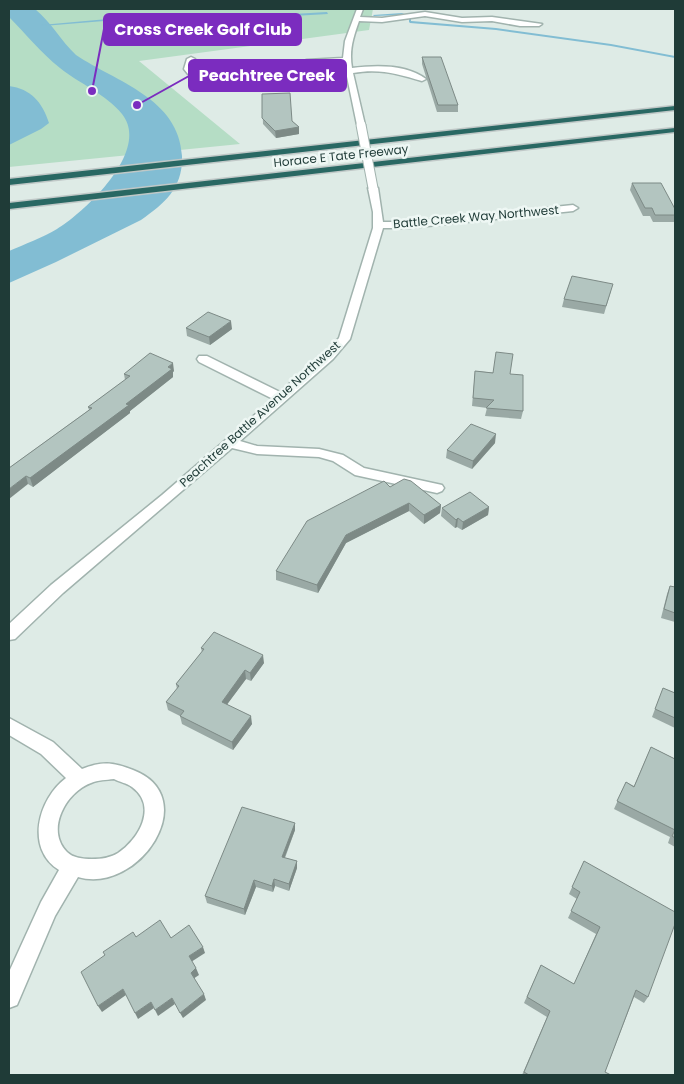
<svg xmlns="http://www.w3.org/2000/svg" width="684" height="1084" viewBox="0 0 684 1084" font-family="Poppins,sans-serif">
<style>
.green{fill:#b5ddc5}
.water{fill:#82bdd3}
.lines{fill:none;stroke-linecap:round;stroke-linejoin:round}
.stream{fill:#82bdd3;fill-rule:evenodd}
.minor-casing{stroke:#a1b3ae;stroke-width:3}
.highway-casing{stroke:#c0c8c7;stroke-width:3}
.minor{fill:#fff;fill-rule:evenodd}
.highway{fill:#296863;fill-rule:evenodd}
.minor-bridge-casing{stroke:#a1b3ae;stroke-width:11;stroke-linecap:butt}
.minor-bridge{stroke:#fff;stroke-width:9}
.wall{fill:#9aa9a5}
.shaded-wall{fill:#7d8a86}
.building{fill:#b3c5c0;stroke:#7d8a86}
.labels{text-anchor:middle;stroke-width:5;stroke-linejoin:round;paint-order:stroke}
.far-street-label{font-size:12px;fill:#1f3b37;stroke:#eef7f4}
.leader{fill:none;stroke:#7b2cbf;stroke-width:2}
.callout-dot{fill:#7b2cbf;stroke:#eef7f4;stroke-width:2}
.callout{fill:#7b2cbf;stroke:#7b2cbf;stroke-width:2}
.callout-label{font-size:16px;text-anchor:middle;font-weight:bold;fill:#fff}
</style>
<rect width="100%" height="100%" fill="#deebe6"/>
<polygon class="green" points="9,9 373,9 369,30 139,61 240,144 9,167"/>
<g class="water">
<path d="M 9,9 L 35,9 C 52,23 61,41 76,55 C 116,82 179,98 182,156 C 183,188 165,203 141,220 L 56,262 L 9,283 L 9,251 C 25,244 42,238 57,229 C 86,211 151,150 122,114 C 106,94 80,84 60,68 C 41,53 26,34 9,17 Z"/>
<path d="M 9,86 C 31,89 42,102 49,123 L 41,129 L 9,145 Z"/>
</g>
<g class="lines">
<g class="stream">
<polygon points="327,12 328,14 240,19 141,18 43,26 41,25 141,16 240,17"/>
<polygon points="402,13 411,17 411,21 496,28 611,44 675,56 675,58 611,46 496,30 410,23 409,22 409,18 402,15 374,16 373,15"/>
</g>
<defs>
<g id="minor">
<path d="M 357,9 L 363,9 L 360,17 L 382,18 L 425,12 L 462,18 L 492,17 L 542,24 L 539,26 L 520,26 L 492,21 L 462,22 L 425,16 L 382,22 L 359,21 C 353,38 349,50 352,68 C 375,65 407,64 426,79 L 422,81 C 398,74 379,68 353,73 L 365,125 L 361,127 L 357,125 L 344,62 L 307,64 L 287,69 L 248,71 L 228,77 L 208,78 L 188,74 L 184,69 L 187,59 L 191,57 L 195,59 L 192,69 L 208,74 L 227,73 L 247,67 L 287,65 L 307,60 L 343,58 L 345,41 Z"/>
<polygon points="373,185 378,188 383,222 408,222 573,205 578,208 573,211 408,228 383,228 350,339 333,359 240,441 257,446 319,449 343,455 364,468 442,485 444,488 442,491 437,493 355,475 333,461 319,457 257,454 232,448 63,593 15,639 9,640 9,624 51,585 162,495 273,399 199,362 197,359 199,356 207,356 280,392 325,353 339,338 373,228 373,212 368,188"/>
<path d="M 9,718 L 53,742 L 82,769 C 102,761 113,762 133,770 C 204,797 139,895 78,877 L 55,916 L 17,1005 L 9,1008 L 9,972 L 41,902 L 59,870 C 25,849 38,799 66,778 L 41,754 L 9,735 ZM 114,779 C 119,782 127,783 132,787 C 158,806 139,839 118,853 C 110,858 101,859 92,859 C 83,859 73,858 67,852 C 45,830 66,792 91,783 C 98,780 106,780 114,779 Z"/>
</g>
<g id="highway">
<polygon points="675,106 675,110 9,185 9,179"/>
<polygon points="675,128 675,132 9,209 9,203"/>
</g>
</defs>
<use href="#minor" class="minor-casing"/>
<use href="#highway" class="highway-casing"/>
<use href="#minor" class="minor"/>
<use href="#highway" class="highway"/>
<defs>
<polyline id="minor-bridge" points="361,125 373,188"/>
</defs>
<use href="#minor-bridge" class="minor-bridge-casing"/>
<use href="#minor-bridge" class="minor-bridge"/>
</g>
<g class="wall">
<polygon points="422,57 458,105 458,112 437,112 422,64"/>
<polygon points="262,94 299,127 299,134 276,138 263,124"/>
<polygon points="632,183 675,209 675,222 653,222 650,216 643,216 630,190"/>
<polygon points="611,291 604,314 562,307 564,299"/>
<polygon points="186,328 232,329 210,345 187,336"/>
<polygon points="174,371 173,372 173,377 130,411 130,413 33,487 28,484 9,468 89,410 88,407 125,380 124,374"/>
<polygon points="475,371 510,374 523,411 521,419 485,416 487,408 472,406"/>
<polygon points="495,443 472,469 446,458 447,450"/>
<polygon points="390,487 441,505 440,513 424,524 409,511 346,543 318,593 276,580 276,571"/>
<polygon points="489,507 488,515 462,530 457,527 455,528 441,516 442,508"/>
<polygon points="670,586 675,587 675,622 661,618 667,594"/>
<polygon points="201,648 264,663 251,681 246,679 227,704 252,724 233,750 182,724 180,716 168,710 166,702 177,689 176,684 202,652"/>
<polygon points="663,688 675,693 675,728 652,717"/>
<polygon points="651,747 675,759 675,847 668,843 670,837 614,809 626,782 634,786"/>
<polygon points="295,823 295,830 285,858 297,861 297,868 289,891 275,886 273,892 256,887 245,915 207,903 205,896"/>
<polygon points="584,861 648,997 644,1003 634,997 605,1072 611,1075 522,1075 547,1017 524,1003 541,965 574,984 596,934 568,918 577,899 569,894"/>
</g>
<g class="shaded-wall">
<polygon points="299,127 299,134 276,138 275,131"/>
<polygon points="231,321 232,329 210,345 209,337"/>
<polygon points="173,363 174,371 173,372 173,377 130,411 130,413 33,487 30,478 126,404"/>
<polygon points="496,434 495,443 472,469 473,461"/>
<polygon points="26,476 28,484 9,499 9,489"/>
<polygon points="409,503 409,511 346,543 318,593 317,585 346,535"/>
<polygon points="441,505 440,513 424,524 424,515"/>
<polygon points="489,507 488,515 462,530 463,522"/>
<polygon points="458,518 457,527 455,528 456,520"/>
<polygon points="263,655 264,663 251,681 250,673"/>
<polygon points="245,670 246,679 223,710 222,702"/>
<polygon points="251,716 252,724 233,750 232,742"/>
<polygon points="295,823 295,830 282,864 282,857"/>
<polygon points="297,861 297,868 289,891 289,884"/>
<polygon points="274,879 275,886 273,892 272,886"/>
<polygon points="254,880 256,887 245,915 244,909"/>
<polygon points="203,947 205,953 191,962 189,956"/>
<polygon points="196,968 199,975 193,979 191,973"/>
<polygon points="123,989 126,995 102,1012 98,1006"/>
<polygon points="204,994 206,1000 183,1018 180,1013"/>
<polygon points="172,998 175,1004 158,1016 155,1010"/>
<polygon points="151,1002 154,1008 138,1019 135,1013"/>
</g>
<g class="building">
<polygon points="422,57 441,57 458,105 438,105"/>
<polygon points="290,93 292,121 299,127 275,131 262,118 262,94"/>
<polygon points="632,183 661,183 675,209 675,215 655,215 652,208 645,208"/>
<polygon points="572,276 613,284 606,306 564,299"/>
<polygon points="208,312 231,321 209,337 186,328"/>
<polygon points="496,352 513,354 510,374 523,375 523,411 486,408 494,400 473,398 475,371 493,373"/>
<polygon points="150,353 173,363 168,367 172,369 126,404 129,405 30,478 26,476 9,489 9,468 92,408 88,407 130,376 124,374"/>
<polygon points="471,424 496,434 473,461 447,450"/>
<polygon points="404,479 411,481 441,505 424,515 409,503 346,535 317,585 276,571 307,521 384,481 390,487"/>
<polygon points="470,492 489,507 463,522 458,518 456,520 442,508"/>
<polygon points="670,586 675,587 675,613 664,609"/>
<polygon points="214,632 263,655 250,673 245,670 222,702 251,716 232,742 180,716 184,711 166,702 179,686 176,684 204,649 201,648"/>
<polygon points="663,688 675,693 675,718 655,709"/>
<polygon points="651,747 675,759 675,838 672,836 675,830 617,801 626,782 634,787"/>
<polygon points="242,807 295,823 282,857 297,861 289,884 274,879 272,886 254,880 244,909 205,896"/>
<polygon points="584,861 675,912 675,924 648,997 636,990 605,1072 611,1075 529,1075 524,1072 550,1011 527,997 541,965 574,984 600,927 571,911 580,892 572,887"/>
<polygon points="160,920 171,938 189,925 203,947 189,956 196,968 191,973 204,994 180,1013 172,998 155,1010 151,1002 135,1013 123,989 98,1006 81,972 105,955 103,952 133,932 136,937"/>
</g>
<g class="labels">
<g class="far-street-label">
<text transform="translate(341 156) rotate(-6)" y="4">Horace E Tate Freeway</text>
<text transform="translate(476 217) rotate(-5)" y="4">Battle Creek Way Northwest</text>
<text transform="translate(260 414) rotate(-42)" y="4">Peachtree Battle Avenue Northwest</text>
</g>
</g>
<path class="leader" d="M92 91L104 29M137 105L189 76"/>
<g class="callout-dot">
<circle cx="92" cy="91" r="5"/>
<circle cx="137" cy="105" r="5"/>
</g>
<g class="callout">
<rect x="104" y="14" width="197" height="31" rx="5"/>
<rect x="189" y="60" width="157" height="31" rx="5"/>
</g>
<g class="callout-label">
<text x="203" y="35">Cross Creek Golf Club</text>
<text x="267" y="81">Peachtree Creek</text>
</g>
<rect width="684" height="1084" fill="none" stroke="#1f3b37" stroke-width="20"/>
</svg>
